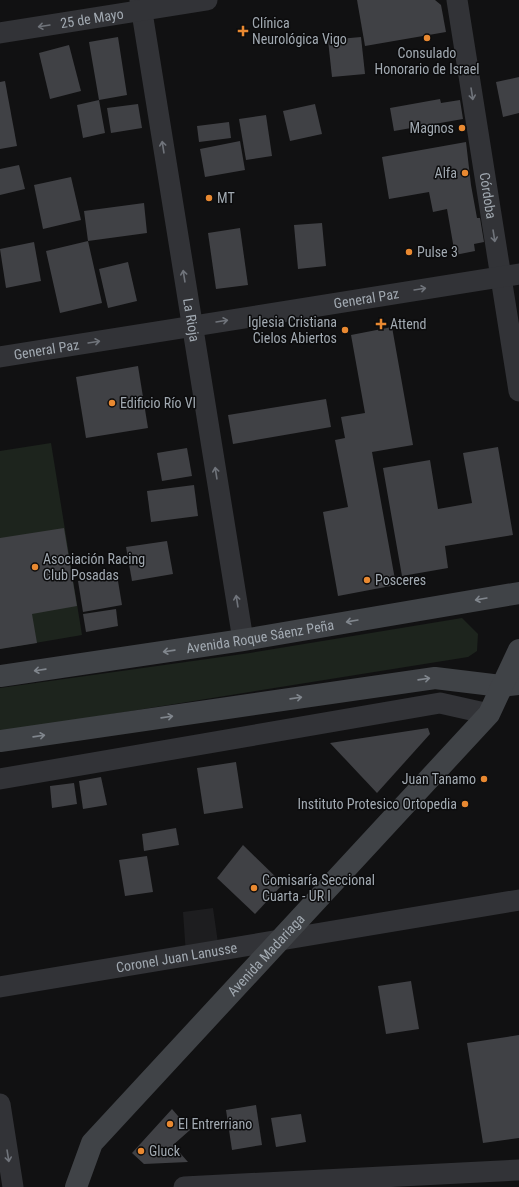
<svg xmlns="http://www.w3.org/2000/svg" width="519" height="1187" viewBox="0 0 519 1187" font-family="'Roboto Condensed',sans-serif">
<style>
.built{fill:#1d1d1f}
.green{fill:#1d241d}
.building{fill:#404145}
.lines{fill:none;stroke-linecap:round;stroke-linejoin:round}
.street{stroke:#323337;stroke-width:21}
.secondary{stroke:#404347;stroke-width:22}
.oneway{stroke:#70747b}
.oneway2{stroke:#80868d}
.poi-dot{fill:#e98931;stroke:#0c0c0d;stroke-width:1.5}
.labels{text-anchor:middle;stroke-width:3;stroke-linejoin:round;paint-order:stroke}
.street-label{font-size:14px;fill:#a2aab2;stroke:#0c0c0d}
.poi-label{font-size:14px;fill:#a2aab2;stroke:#0c0c0d;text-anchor:start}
</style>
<rect width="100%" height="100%" fill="#111112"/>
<polygon class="built" points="213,908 219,950 186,955 183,912"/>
<g class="green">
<polygon points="51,443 82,635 0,649 0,451"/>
<polygon points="462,618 478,634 477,651 468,657 0,732 0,688 250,653"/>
</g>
<g class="building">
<polygon points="357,0 435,0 441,5 446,32 365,46"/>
<polygon points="118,37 127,95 99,100 105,133 83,138 77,105 99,100 89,42"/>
<polygon points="361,37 365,74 332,77 328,40"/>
<polygon points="69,45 81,91 50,99 39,53"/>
<polygon points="519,77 519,113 503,117 496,82"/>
<polygon points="5,81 17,146 0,149 0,82"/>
<polygon points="440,99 441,103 460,100 463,119 394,131 390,108"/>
<polygon points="138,104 142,128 111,133 107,108"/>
<polygon points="315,104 322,134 290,141 283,111"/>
<polygon points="266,115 272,156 246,160 239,119"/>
<polygon points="229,122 231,138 199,142 197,126"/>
<polygon points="240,141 245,170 205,177 200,149"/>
<polygon points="466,142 471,185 477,218 480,218 484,242 474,244 475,251 455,255 447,209 433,212 429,192 389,199 382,157"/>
<polygon points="19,165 25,189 0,195 0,169"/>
<polygon points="71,177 81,220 43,229 34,185"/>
<polygon points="144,203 147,233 88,241 102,303 60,313 46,251 88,241 84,211"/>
<polygon points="322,223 326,266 298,269 294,225"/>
<polygon points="240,228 248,285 216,289 208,233"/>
<polygon points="34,242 41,281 6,288 0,249"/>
<polygon points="128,262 137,301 108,308 99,269"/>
<polygon points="392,327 413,445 372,452 396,585 338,596 323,512 348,507 335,440 345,438 341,417 365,413 351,335"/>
<polygon points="138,366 148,428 86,438 76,377"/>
<polygon points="326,399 331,427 233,444 228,415"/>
<polygon points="498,447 513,535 445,546 448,568 402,576 383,468 430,460 438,509 472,503 463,453"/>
<polygon points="187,448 192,476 162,481 157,453"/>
<polygon points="194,485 198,516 151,522 147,491"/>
<polygon points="64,528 77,606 32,614 37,643 0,649 0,538"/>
<polygon points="167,541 173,574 132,581 126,547"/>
<polygon points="117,575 122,605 83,612 78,581"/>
<polygon points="116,609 118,626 86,632 83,614"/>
<polygon points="428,728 430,734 377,793 330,743"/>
<polygon points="236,762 243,808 204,814 197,768"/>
<polygon points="101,777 107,805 83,809 79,781"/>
<polygon points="74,783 77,804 52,808 50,786"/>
<polygon points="176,828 179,845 144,851 142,834"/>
<polygon points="243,845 283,884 255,914 217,878"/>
<polygon points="147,856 153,892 125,896 119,860"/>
<polygon points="411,981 419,1029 386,1034 378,986"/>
<polygon points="519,1035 519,1138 483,1143 467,1043"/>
<polygon points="256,1105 262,1145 232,1150 226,1110"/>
<polygon points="172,1109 190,1130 173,1145 188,1162 144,1164 132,1153"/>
<polygon points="301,1114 306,1142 276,1147 271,1118"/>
</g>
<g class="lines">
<g class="street">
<path id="s1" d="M 140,0 L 243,640"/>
<path id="s2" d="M 457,0 L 519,391"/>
<path id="s3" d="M 0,33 L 207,0"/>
<path id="s4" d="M 0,357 L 519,274"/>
<polyline points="0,779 440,703 489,714"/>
<path id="s5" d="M 0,987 L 519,900"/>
<polyline points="0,1104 13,1187"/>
<polyline points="184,1187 519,1170"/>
</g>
<g class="secondary">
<path id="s6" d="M 0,676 L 243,640 L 519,593"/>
<polyline points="0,741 435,678 501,686 519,684"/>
<path id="s7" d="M 76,1187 L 92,1143 L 489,714 L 519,650"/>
</g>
</g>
<defs><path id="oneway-shaft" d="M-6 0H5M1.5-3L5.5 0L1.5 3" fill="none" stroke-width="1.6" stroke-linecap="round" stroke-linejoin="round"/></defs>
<g class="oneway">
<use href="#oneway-shaft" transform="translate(44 26) rotate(171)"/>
<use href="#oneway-shaft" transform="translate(472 94) rotate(81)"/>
<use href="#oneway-shaft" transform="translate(163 147) rotate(-99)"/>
<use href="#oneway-shaft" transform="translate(494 236) rotate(81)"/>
<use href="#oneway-shaft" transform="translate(184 276) rotate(-99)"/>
<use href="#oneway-shaft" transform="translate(420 289) rotate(-9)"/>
<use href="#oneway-shaft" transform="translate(222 321) rotate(-9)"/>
<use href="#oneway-shaft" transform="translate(94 342) rotate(-9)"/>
<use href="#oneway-shaft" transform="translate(216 473) rotate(-99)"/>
<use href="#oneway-shaft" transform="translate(237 601) rotate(-99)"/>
<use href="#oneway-shaft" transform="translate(8 1156) rotate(81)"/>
</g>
<g class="oneway2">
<use href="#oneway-shaft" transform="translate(481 599) rotate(170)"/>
<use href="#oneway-shaft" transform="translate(352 621) rotate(170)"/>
<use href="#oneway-shaft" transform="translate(169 651) rotate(172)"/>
<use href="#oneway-shaft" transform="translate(40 670) rotate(172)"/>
<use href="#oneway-shaft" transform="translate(424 679) rotate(-8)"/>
<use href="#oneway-shaft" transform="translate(296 698) rotate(-8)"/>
<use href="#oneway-shaft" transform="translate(167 717) rotate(-8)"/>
<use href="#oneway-shaft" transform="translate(39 736) rotate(-8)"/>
</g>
<g class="poi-dot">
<path d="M241 25h4v4h4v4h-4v4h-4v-4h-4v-4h4z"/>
<circle cx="427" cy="38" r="4"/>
<circle cx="462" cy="128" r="4"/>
<circle cx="465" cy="173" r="4"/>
<circle cx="209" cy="198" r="4"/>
<circle cx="409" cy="252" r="4"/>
<path d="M379 318h4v4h4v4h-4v4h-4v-4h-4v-4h4z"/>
<circle cx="345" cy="330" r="4"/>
<circle cx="112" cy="403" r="4"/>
<circle cx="35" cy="567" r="4"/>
<circle cx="367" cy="580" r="4"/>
<circle cx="484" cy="779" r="4"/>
<circle cx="465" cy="804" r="4"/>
<circle cx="254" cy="888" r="4"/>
<circle cx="170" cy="1124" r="4"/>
<circle cx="141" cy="1151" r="4"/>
</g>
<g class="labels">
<g class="street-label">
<text dy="5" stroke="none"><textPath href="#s3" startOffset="93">25 de Mayo</textPath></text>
<text dy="5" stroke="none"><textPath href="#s2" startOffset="198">Córdoba</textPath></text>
<text dy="5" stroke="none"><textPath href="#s4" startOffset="371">General Paz</textPath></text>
<text dy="5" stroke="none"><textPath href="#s1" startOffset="324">La Rioja</textPath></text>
<text dy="5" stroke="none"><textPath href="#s4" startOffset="47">General Paz</textPath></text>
<text dy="5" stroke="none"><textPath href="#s6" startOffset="263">Avenida Roque Sáenz Peña</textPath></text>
<text dy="5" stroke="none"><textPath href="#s7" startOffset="303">Avenida Madariaga</textPath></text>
<text dy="5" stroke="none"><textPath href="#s5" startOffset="179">Coronel Juan Lanusse</textPath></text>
</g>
<g class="poi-label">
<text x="252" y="28">Clínica<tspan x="252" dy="16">Neurológica Vigo</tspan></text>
<text x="427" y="58" text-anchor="middle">Consulado<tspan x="427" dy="16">Honorario de Israel</tspan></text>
<text x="454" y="133" text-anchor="end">Magnos</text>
<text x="457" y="178" text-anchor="end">Alfa</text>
<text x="217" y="203">MT</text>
<text x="417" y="257">Pulse 3</text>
<text x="337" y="327" text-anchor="end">Iglesia Cristiana<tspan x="337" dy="16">Cielos Abiertos</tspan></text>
<text x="390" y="329">Attend</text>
<text x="120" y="408">Edificio Río VI</text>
<text x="43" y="564">Asociación Racing<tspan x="43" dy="16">Club Posadas</tspan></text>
<text x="375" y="585">Posceres</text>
<text x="476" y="784" text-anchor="end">Juan Tanamo</text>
<text x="457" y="809" text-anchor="end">Instituto Protesico Ortopedia</text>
<text x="262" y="885">Comisaría Seccional<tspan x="262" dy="16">Cuarta - UR I</tspan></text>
<text x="178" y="1129">El Entrerriano</text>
<text x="149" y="1156">Gluck</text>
</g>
</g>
</svg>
